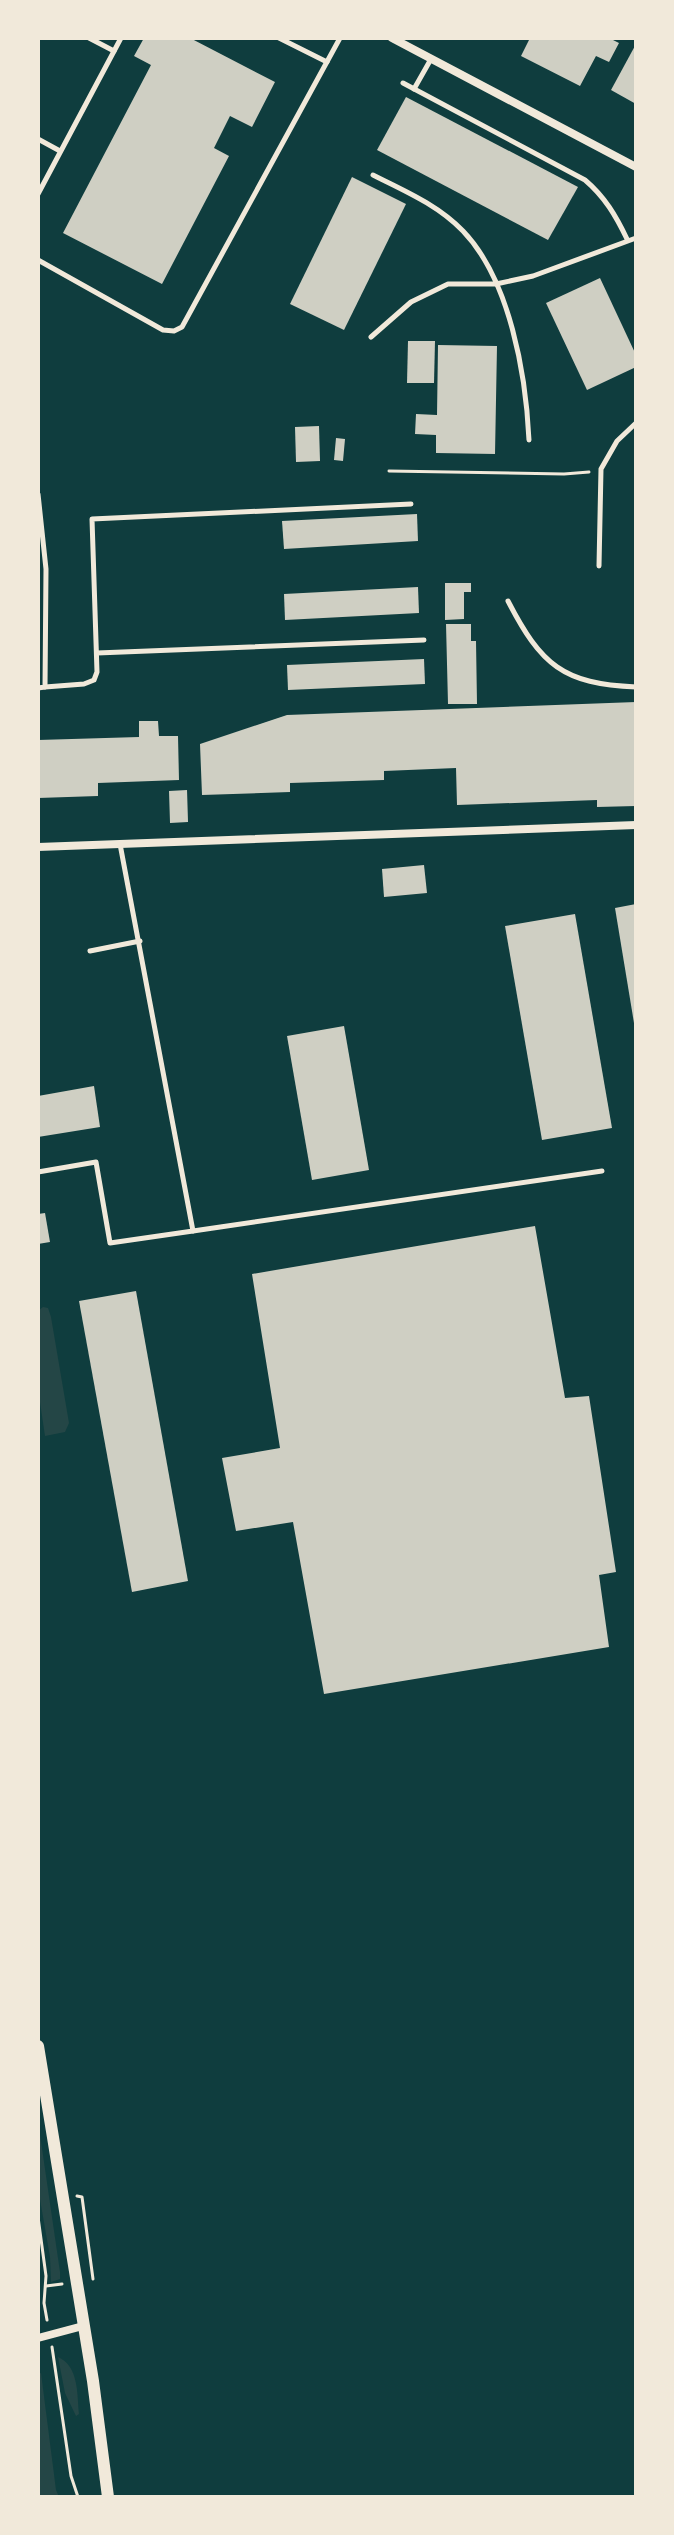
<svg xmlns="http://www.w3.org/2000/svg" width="674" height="2535" viewBox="0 0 674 2535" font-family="Georgia,serif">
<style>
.green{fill:#244646}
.building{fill:#cfcfc3}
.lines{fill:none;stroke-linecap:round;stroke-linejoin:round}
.path{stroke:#f1e9da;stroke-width:3}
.service{stroke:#f1e9da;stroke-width:5}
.minor{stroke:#f1e9da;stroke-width:8}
.tertiary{stroke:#f1e9da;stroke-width:12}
</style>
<rect width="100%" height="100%" fill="#0f3d3e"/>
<g class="green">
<polygon points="43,1307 48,1308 51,1317 69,1423 65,1432 45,1436 38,1389 38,1311"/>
<polygon points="38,2121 60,2272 60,2279 51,2282 50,2257 38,2188"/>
<path d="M 58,2357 C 79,2366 77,2394 79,2414 L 76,2416 L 65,2393 Z"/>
<polygon points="41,2373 56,2490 59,2497 38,2497 38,2374"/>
</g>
<g class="building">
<polygon points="144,38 190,38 275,82 252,127 230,116 214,148 229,156 162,284 63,233 151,65 134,56"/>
<polygon points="530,38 609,38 619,43 609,62 596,56 580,86 521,56"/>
<polygon points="636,44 636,104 611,90"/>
<polygon points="406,97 578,187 548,240 377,150"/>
<polygon points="352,177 406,204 344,330 290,304"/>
<polygon points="600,278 636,355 636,367 587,390 546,303"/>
<polygon points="408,341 435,341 434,383 407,383"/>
<polygon points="438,345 497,346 495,454 436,453 436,435 415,434 416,414 437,415"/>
<polygon points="319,426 320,461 296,462 295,427"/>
<polygon points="336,438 345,439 343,461 334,460"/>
<polygon points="417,514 418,541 284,549 282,521"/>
<polygon points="445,583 471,583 471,592 464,592 464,619 445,620"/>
<polygon points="418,587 419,613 285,620 284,594"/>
<polygon points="446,624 471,624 471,641 476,641 477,704 448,704"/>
<polygon points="424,659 425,684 288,690 287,665"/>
<polygon points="636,702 636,806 597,807 597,800 457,805 456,768 384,771 384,780 290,783 290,792 202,795 200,744 287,715"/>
<polygon points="139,721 158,721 159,736 178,736 179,780 98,783 98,796 38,798 38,740 139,737"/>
<polygon points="187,790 188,822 170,823 169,791"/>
<polygon points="424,865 427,893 384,897 382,869"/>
<polygon points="636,904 636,1023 634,1023 615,908"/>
<polygon points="575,914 612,1128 542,1140 505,926"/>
<polygon points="344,1026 369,1170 312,1180 287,1036"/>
<polygon points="94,1086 100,1127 38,1137 38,1096"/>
<polygon points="45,1213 50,1242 38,1244 38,1214"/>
<polygon points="535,1226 565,1398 589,1396 616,1572 599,1575 609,1647 324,1694 293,1522 236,1531 222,1458 280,1448 252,1274"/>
<polygon points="136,1291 188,1581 132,1592 79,1301"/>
</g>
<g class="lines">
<g class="path">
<polyline points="389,471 564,474 589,472"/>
<polyline points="77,2196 82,2197 93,2279"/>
<polyline points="38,2217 46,2276 44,2303 47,2320"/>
<polyline points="46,2286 62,2284"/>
<polyline points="52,2347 71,2476 78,2497"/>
</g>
<g class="service">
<polyline points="89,38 114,51"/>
<polyline points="279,38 327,62"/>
<path d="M 403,83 L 585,180 C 605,197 616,216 627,239"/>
<polyline points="414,89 431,59"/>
<polyline points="38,139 60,151"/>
<path d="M 373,175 C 405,191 438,205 463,231 C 510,280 526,375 529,440"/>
<polyline points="38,194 121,38"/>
<polyline points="38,260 163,330 174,331 182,327 340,38"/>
<polyline points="371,337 411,302 448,284 496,284 533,276 636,238"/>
<polyline points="599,566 601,469 617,441 636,423"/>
<path d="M 508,601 C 541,665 563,684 636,687"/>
<polyline points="97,653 424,640"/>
<polyline points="45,687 84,684 94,680 97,672 92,519 411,504"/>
<polyline points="38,688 45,687 46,569 38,494"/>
<polyline points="90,951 140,941"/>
<polyline points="38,1172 96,1162 110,1243 193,1231 120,844"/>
<polyline points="193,1231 602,1171"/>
</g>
<g class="minor">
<polyline points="392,38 636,167"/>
<polyline points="38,847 636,825"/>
<polyline points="38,2338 83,2326"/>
</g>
<polyline class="tertiary" points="38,2046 93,2381 108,2497"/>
</g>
<rect width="674" height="2535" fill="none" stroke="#f1e9da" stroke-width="80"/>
</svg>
